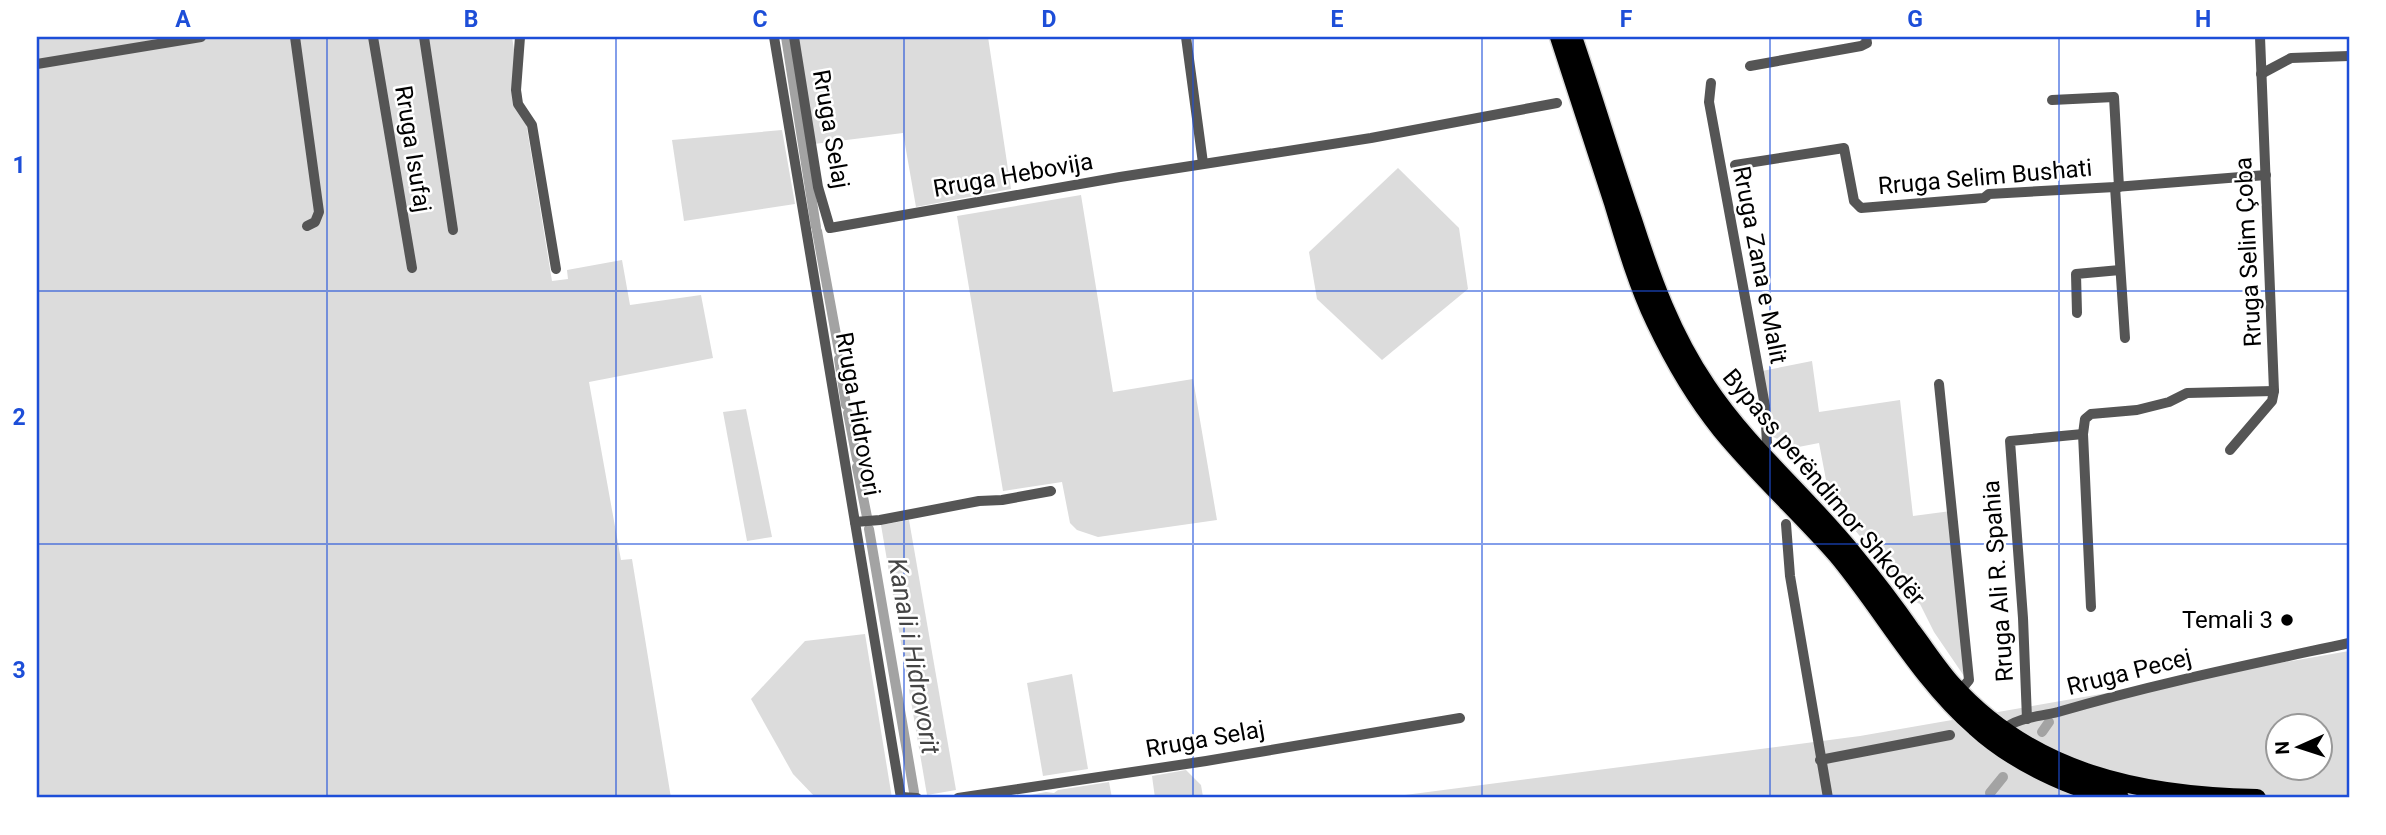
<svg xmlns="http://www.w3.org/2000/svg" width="2386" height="835" viewBox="0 0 2386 835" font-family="Roboto,sans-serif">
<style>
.green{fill:#dcdcdc;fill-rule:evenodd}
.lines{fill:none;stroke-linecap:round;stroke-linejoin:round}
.canal{stroke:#a3a3a3;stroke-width:10}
.trunk-casing{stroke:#dbdbdb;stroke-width:21}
.minor{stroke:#555;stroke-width:10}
.trunk{stroke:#000;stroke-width:18}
.grid{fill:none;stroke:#1d4ed8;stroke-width:2;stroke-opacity:0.55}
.poi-dot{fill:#000;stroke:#fff;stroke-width:2.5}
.labels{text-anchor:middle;stroke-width:5;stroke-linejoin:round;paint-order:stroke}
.street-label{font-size:24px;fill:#000;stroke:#fff}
.poi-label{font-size:24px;fill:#000;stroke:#fff;text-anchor:end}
.water-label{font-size:26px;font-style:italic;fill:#444;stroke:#fff}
.neatline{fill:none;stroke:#1d4ed8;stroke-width:2.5}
.grid-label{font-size:23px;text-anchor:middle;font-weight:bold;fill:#1d4ed8}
</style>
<rect width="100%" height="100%" fill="#fff"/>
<g class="green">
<polygon points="37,37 512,37 552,281 568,279 567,270 622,260 630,305 701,295 713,358 589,382 621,560 632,559 671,798 37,798"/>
<polygon points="797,37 988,37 1011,189 916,207 903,133 814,144"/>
<polygon points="782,130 795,204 684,221 672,140"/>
<polygon points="1398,168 1459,228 1468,289 1382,360 1317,299 1309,252"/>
<polygon points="1081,195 1113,392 1193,379 1217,520 1098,537 1077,530 1070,523 1062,482 1003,491 957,216"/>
<polygon points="1812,361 1819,412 1900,400 1913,516 1951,511 1964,676 1934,632 1920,604 1912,600 1878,553 1859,535 1830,501 1819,443 1783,450 1780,440 1773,437 1762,371"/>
<polygon points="746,409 772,537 747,541 723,412"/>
<polygon points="909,520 956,790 927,795 881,525"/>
<polygon points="865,634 892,798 816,798 793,774 751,699 805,641"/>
<path d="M 2349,651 L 2349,798 L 1382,798 L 1860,736 ZM 2278,726 L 2320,726 L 2320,768 L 2278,768 Z"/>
<polygon points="1072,674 1088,769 1043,776 1027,683"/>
<polygon points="1186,770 1201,785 1203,797 1216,795 1217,798 1155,798 1152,776"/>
<polygon points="1109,782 1112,798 1030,798 1030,795 1046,792 1054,793 1058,790"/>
</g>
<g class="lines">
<g class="canal">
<polyline points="786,37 816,227"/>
<polyline points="817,231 839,351"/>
<polyline points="839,359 846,405"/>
<polyline points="848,413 857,459"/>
<polyline points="857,467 867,517"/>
<polyline points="869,529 914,792"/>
<polyline points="2042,732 2049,722"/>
<polyline points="1990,793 2003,777"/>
</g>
<defs>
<g id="trunk">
<path d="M 1559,37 C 1577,92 1595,147 1613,203 C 1625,243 1637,284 1655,322 C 1673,360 1695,398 1721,430 C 1757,474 1799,512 1836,554 C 1883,610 1919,678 1975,727 C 2011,760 2072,791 2120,798"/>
<path d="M 1573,37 C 1594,98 1612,159 1633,220 C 1652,279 1672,335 1707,386 C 1749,449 1808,497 1855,556 C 1875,580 1894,605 1912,631 C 1925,648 1937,667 1952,684 C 2032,773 2140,796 2257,798"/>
</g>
</defs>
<use href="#trunk" class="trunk-casing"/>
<g class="minor">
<polyline points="295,37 319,212 315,222 307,226"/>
<polyline points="373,37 412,268"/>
<polyline points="424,37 453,230"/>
<polyline points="520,37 516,90 518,104 532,125 556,269"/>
<polyline points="774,37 901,798"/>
<polyline points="794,37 818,187 830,228 1120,177 1371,138 1557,103"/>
<polyline points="1186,37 1203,163"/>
<polyline points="37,64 201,37"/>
<polyline points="1750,66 1861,46 1867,43 1866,37"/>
<polyline points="2261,74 2291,58 2349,56"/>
<polyline points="1711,83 1709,102 1765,406 1767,444 1762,455"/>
<polyline points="2052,100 2114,97 2119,187"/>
<polyline points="1735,165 1844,148 1854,201 1861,208 1984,198 1989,194 2115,187 2266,175"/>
<polyline points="2115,187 2125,338"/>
<polyline points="2077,313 2076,274 2120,270"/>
<polyline points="1939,384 1969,680 1960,691"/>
<polyline points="2230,450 2272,401 2274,391 2260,37"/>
<polyline points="855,522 880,520 979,501 1002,500 1051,491"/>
<polyline points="1786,524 1790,576 1828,798"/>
<polyline points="2091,607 2083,434 2085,419 2091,414 2137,410 2169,402 2187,393 2274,391"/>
<polyline points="2027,719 2023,618 2010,441 2083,434"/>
<path d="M 2003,730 C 2017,717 2039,717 2058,712 C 2153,684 2252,664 2349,643"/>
<polyline points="1820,760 1950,735"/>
<polyline points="901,797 917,798"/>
<polyline points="958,798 1206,761 1460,718"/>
</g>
<use href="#trunk" class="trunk"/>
</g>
<path class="grid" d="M 327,37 L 327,798M 616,37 L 616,798M 904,37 L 904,798M 1193,37 L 1193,798M 1482,37 L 1482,798M 1770,37 L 1770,798M 2059,37 L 2059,798M 37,291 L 2349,291M 37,544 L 2349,544"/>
<circle class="poi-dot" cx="2287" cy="620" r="7"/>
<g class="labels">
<g class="street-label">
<text transform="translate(831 129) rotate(80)" y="8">Rruga Selaj</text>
<text transform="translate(413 149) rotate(81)" y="8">Rruga Isufaj</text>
<text transform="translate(1013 175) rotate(-10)" y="8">Rruga Hebovija</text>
<text transform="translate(1985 177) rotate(-5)" y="8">Rruga Selim Bushati</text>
<text transform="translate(2248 252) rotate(-93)" y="8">Rruga Selim Çoba</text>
<text transform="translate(1760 265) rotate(79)" y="8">Rruga Zana e Malit</text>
<text transform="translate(858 414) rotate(80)" y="8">Rruga Hidrovori</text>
<text transform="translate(1824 487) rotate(50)" y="8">Bypass perëndimor Shkodër</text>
<text transform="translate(1998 581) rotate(-94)" y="8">Rruga Ali R. Spahia</text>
<text transform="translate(2129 672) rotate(-14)" y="8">Rruga Pecej</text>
<text transform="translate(1205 739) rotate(-10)" y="8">Rruga Selaj</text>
</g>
<g class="poi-label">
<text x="2273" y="628">Temali 3</text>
</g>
<g class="water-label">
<text transform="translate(914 656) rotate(80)" y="9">Kanali i Hidrovorit</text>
</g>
</g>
<rect width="2386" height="835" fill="none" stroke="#ffffff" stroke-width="77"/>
<g transform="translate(2299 747) rotate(267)"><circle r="33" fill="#ffffff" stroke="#999999" stroke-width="2"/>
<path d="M0-5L12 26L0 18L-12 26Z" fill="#000000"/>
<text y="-10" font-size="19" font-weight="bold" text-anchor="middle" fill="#000000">N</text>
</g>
<rect x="38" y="38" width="2310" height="758" class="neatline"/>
<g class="grid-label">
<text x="183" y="27">A</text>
<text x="471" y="27">B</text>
<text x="760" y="27">C</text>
<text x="1049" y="27">D</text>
<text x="1337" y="27">E</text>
<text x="1626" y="27">F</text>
<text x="1915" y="27">G</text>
<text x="2203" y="27">H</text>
<text x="19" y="173">1</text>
<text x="19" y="425">2</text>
<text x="19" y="678">3</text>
</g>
</svg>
